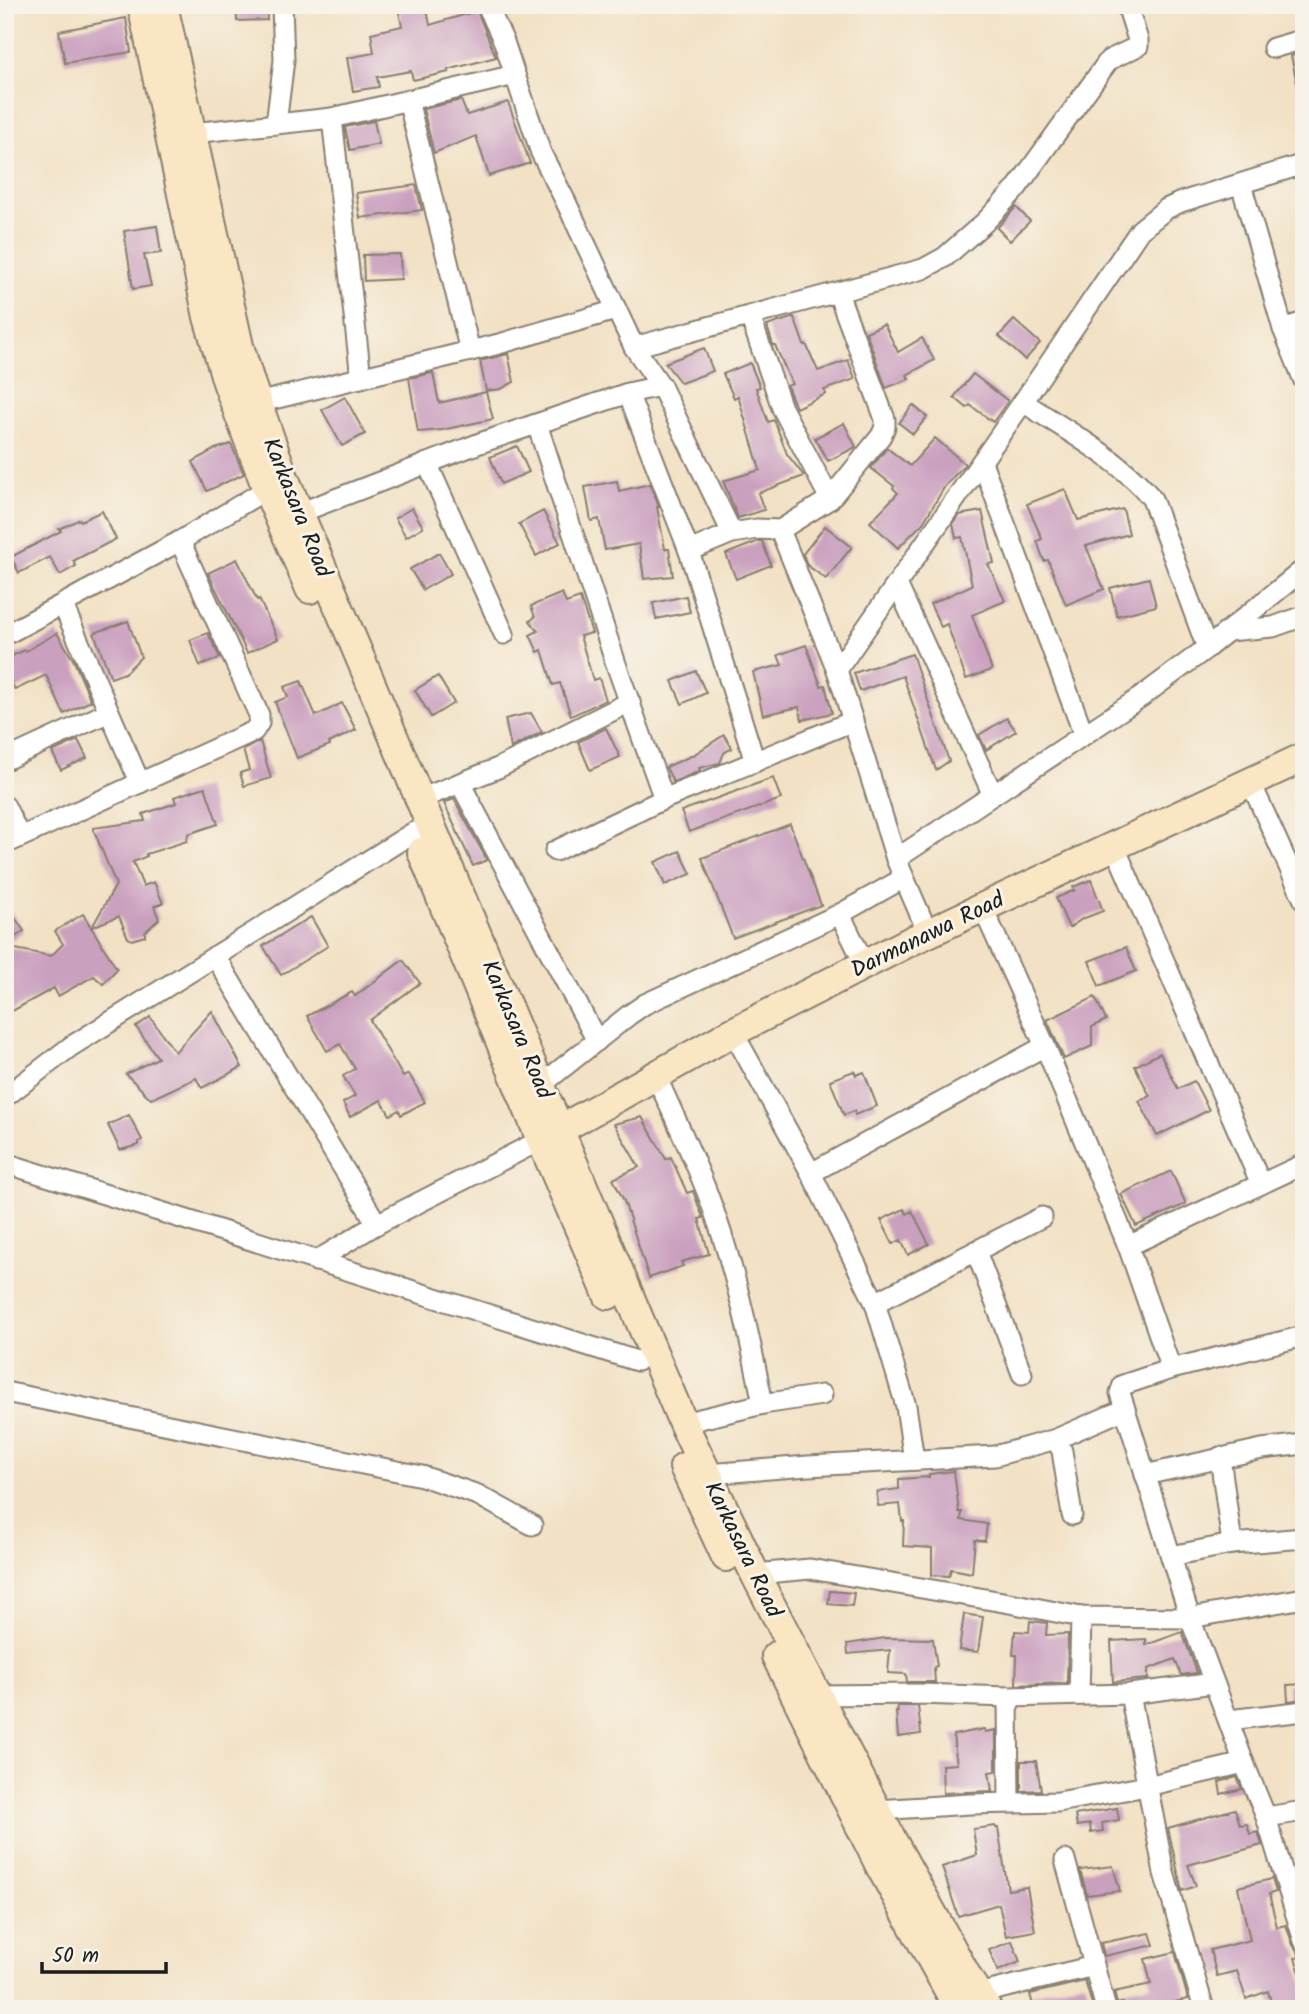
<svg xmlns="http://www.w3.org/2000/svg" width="1309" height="2014" viewBox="0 0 1309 2014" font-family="Kalam,sans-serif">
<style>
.building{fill:#caa0bf}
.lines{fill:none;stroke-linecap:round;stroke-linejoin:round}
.street-casing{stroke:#877e70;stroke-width:23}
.secondary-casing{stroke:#877e70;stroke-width:32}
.street{stroke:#fff;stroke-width:19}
.secondary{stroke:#fbe6c4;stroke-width:28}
.labels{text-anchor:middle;stroke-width:6;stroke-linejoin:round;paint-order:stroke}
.street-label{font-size:23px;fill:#1c1c1c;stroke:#f7f3e8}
</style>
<rect width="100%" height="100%" fill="#f7f3e8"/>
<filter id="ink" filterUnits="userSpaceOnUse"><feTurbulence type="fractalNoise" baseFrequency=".0143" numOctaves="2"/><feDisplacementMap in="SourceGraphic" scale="14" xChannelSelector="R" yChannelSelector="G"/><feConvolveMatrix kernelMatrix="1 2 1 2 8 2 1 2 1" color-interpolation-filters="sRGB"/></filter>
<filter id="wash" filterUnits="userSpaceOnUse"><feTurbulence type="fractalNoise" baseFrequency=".00686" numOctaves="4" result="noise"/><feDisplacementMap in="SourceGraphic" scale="28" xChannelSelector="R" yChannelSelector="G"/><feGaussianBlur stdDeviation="1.57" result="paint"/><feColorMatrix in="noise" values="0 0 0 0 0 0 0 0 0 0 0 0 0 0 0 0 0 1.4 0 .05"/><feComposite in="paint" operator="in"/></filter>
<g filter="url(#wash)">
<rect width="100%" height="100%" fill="#f2e1c4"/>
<g id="blocks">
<g class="building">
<polygon points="236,5 266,5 267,20 237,21"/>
<polygon points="408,5 426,5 430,25 477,11 496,57 448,70 449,72 413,80 411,71 377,77 379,87 353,91 347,58 374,53 371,33 402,26 398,8"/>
<polygon points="126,18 131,52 65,63 59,31"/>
<polygon points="1304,52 1304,88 1298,88 1291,56"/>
<polygon points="461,100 467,115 508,102 530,163 489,176 476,136 434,153 423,109"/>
<polygon points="374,121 379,144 350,150 345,127"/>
<polygon points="416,185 422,210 360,218 356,193"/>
<polygon points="1016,207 1030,221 1010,241 997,228"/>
<polygon points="157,226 161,253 144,255 151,286 133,289 124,231"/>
<polygon points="400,254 401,279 364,281 363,255"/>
<polygon points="794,317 804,345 806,344 818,371 848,360 855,379 824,390 826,394 796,408 787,386 792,384 775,345 773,345 767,326"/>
<polygon points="1014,320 1040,343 1025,360 999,336"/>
<polygon points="884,324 898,352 922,338 934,360 907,375 909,379 886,388 866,332"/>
<polygon points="704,348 713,371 681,383 665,363"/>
<polygon points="508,354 514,382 501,389 486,391 480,361"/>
<polygon points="750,363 760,387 756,388 768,422 774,420 787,454 804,476 758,493 764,510 738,518 723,481 760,470 738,396 734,398 723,374"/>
<polygon points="433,373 439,403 486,392 493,419 442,430 418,432 409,378"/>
<polygon points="973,374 1008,401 993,422 970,405 967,408 954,397"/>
<polygon points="345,397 365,434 342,446 322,410"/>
<polygon points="913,405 927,417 913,434 899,423"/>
<polygon points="844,423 856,447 828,461 815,438"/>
<polygon points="935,438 965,464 945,486 923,523 898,548 870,522 898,493 893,488 894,486 871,468 887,448 910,466"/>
<polygon points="231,444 244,474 207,491 193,462 215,449"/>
<polygon points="517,446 529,472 501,484 490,457"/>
<polygon points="617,481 619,491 650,484 659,507 657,507 665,549 669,549 673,576 644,579 639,544 605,550 599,519 591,521 585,487"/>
<polygon points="1065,489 1078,520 1123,509 1129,534 1086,546 1104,589 1066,605 1048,560 1044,561 1037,541 1042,539 1027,504"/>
<polygon points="412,508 423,527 406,537 395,518"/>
<polygon points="102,511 116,539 73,561 76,566 60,575 50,557 19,573 11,557 61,531 59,529 80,519 81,521"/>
<polygon points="543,511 560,543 536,556 519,524"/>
<polygon points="982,511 994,563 988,564 1005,601 972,615 992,670 966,679 947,624 941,627 930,604 972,585 962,537 956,538 953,524 959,515"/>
<polygon points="825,526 852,547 826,579 807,565 803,554"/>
<polygon points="759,541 762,541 771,565 736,579 726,554"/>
<polygon points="439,553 451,574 423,590 410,569"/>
<polygon points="237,559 257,600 259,599 278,639 247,653 208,573"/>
<polygon points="1149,578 1156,606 1117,616 1110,588"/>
<polygon points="562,593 566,603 580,598 592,633 580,636 593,680 599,678 606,700 571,716 560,683 553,685 542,650 538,652 530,635 538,631 530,621 535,617 531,606"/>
<polygon points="686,596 690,612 656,619 653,603"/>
<polygon points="128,621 141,657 125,673 111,678 94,633"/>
<polygon points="57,633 74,661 91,701 64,714 46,675 15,690 5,669 5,659 25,650 26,651"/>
<polygon points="208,633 220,658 200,666 190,640"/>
<polygon points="806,645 821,686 825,685 832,713 802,720 799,707 763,715 753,672 782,665 778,655"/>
<polygon points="912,654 949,761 936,770 903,676 860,691 854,673"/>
<polygon points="696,671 706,693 682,704 672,681"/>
<polygon points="438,676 454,703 431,717 415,690"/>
<polygon points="301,681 316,716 342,703 356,730 329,743 330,745 297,758 275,702 288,697 284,687"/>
<polygon points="531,713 542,732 511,748 505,719"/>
<polygon points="1007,718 1016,731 986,750 979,735"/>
<polygon points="606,728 620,757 590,770 578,742"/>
<polygon points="724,735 732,748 724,753 720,763 699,768 700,771 673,782 666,767 693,755"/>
<polygon points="78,740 87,758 61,770 52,752"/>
<polygon points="260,741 271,778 244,786 240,773 249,770 243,750"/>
<polygon points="773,778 781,799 689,832 681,811"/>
<polygon points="205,787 218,824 188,834 187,841 146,854 147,856 133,862 143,886 154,882 163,903 154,906 159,919 145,932 145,936 132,940 128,938 119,916 92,927 116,885 93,828 145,821 143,814 176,803 174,797"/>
<polygon points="454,799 487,860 473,866 444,803"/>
<polygon points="790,824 821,905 733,938 702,858"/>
<polygon points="680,851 691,874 665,885 655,862"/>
<polygon points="1091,880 1103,911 1082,919 1069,928 1056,898 1075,890 1073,887"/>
<polygon points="5,903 24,931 5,944"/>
<polygon points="83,914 117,969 103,984 94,976 58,996 54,988 5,1015 5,947 51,956 63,944 55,931"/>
<polygon points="311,917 328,946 281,975 263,946"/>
<polygon points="1126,947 1136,971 1099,986 1089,961"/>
<polygon points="403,960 420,983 370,1020 403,1077 409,1074 425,1102 401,1115 399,1110 390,1115 381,1100 350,1117 343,1103 355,1096 343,1076 355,1069 340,1044 327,1051 307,1016 352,992 355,996"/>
<polygon points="1095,997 1106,1020 1092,1027 1092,1046 1064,1059 1047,1020"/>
<polygon points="212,1011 242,1067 202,1088 196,1078 151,1099 126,1074 158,1058 136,1027 150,1017 175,1052"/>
<polygon points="1160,1053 1178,1089 1194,1081 1209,1110 1157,1136 1139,1101 1150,1096 1135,1066"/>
<polygon points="854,1071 856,1075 864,1072 877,1106 855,1115 854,1111 844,1115 830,1080"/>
<polygon points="129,1115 142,1140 139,1142 139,1145 120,1150 108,1125"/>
<polygon points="642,1117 666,1159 671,1157 687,1193 693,1191 703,1218 699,1219 709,1254 681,1262 683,1266 649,1278 624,1201 613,1179 639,1167 614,1124"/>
<polygon points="1171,1171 1186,1204 1136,1226 1121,1194"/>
<polygon points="904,1209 907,1214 912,1211 929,1244 908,1255 901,1240 893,1244 881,1220"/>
<polygon points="954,1471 959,1512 962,1512 961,1520 987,1524 985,1541 975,1540 972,1573 951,1569 949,1576 932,1575 932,1548 903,1546 904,1521 902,1521 900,1504 878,1506 877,1492 899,1489 899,1479 929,1477 929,1474"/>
<polygon points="830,1591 854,1593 852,1606 828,1604"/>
<polygon points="964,1614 983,1617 978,1652 959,1650"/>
<polygon points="1030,1621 1047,1623 1046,1635 1068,1634 1067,1683 1016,1685 1017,1655 1013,1655 1015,1631 1029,1632"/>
<polygon points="1182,1632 1197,1673 1181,1675 1175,1659 1148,1669 1148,1679 1113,1682 1111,1641 1146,1639 1146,1645"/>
<polygon points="885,1638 933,1639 937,1666 934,1667 935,1682 907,1682 906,1674 888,1673 890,1650 848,1654 847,1644"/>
<polygon points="1304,1684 1304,1699 1288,1701 1287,1685"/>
<polygon points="897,1706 918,1706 921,1734 898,1737 896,1712 898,1712"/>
<polygon points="984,1729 985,1732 996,1730 996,1771 989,1772 992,1791 943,1793 942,1765 957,1764 953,1735"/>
<polygon points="1021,1761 1036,1761 1041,1790 1021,1791"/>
<polygon points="1237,1777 1242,1789 1221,1794 1219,1782"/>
<polygon points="1117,1808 1119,1820 1102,1823 1103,1831 1091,1833 1090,1824 1077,1826 1075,1815"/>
<polygon points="1235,1809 1240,1825 1247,1824 1250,1834 1258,1832 1262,1845 1188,1865 1196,1886 1182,1891 1168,1828"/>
<polygon points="995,1826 996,1828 998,1828 1008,1890 1027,1887 1035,1931 1006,1936 999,1904 958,1916 942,1867 977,1855 973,1829"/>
<polygon points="1113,1866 1120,1891 1087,1895 1080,1870"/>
<polygon points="1272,1879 1276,1892 1269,1894 1277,1927 1286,1925 1293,1945 1298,1952 1300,1957 1295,1958 1304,1985 1304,2002 1281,2009 1273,2009 1268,1991 1246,1999 1237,1971 1217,1976 1210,1950 1250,1940 1238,1887"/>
<polygon points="1150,1933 1154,1945 1104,1956 1101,1943"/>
<polygon points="1012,1941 1020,1962 998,1971 989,1950"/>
<polygon points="1175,1952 1188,1999 1158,2006 1158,2009 1125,2009 1123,2003 1117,2004 1114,1992 1151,1984 1145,1959"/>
<polygon points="1085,1981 1093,2008 1034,2009 1030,1994"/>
</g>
</g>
</g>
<g filter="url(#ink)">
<use href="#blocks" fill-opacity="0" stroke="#877e70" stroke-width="2"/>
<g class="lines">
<defs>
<g id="street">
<polyline points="487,5 504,42 541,153 565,200 634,347 661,386 732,533"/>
<polyline points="1273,48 1304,39"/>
<polyline points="408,100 470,351"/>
<polyline points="332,118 361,378"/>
<polyline points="276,124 284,60 282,5"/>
<polyline points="192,133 332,118 515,75"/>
<polyline points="1241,184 1283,329 1304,381"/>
<polyline points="750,316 782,408 830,499"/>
<polyline points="1283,329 1304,322"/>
<polyline points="634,347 923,269 945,257 985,222 1016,189 1109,60 1138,46 1138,40 1127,5"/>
<polyline points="628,393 689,551 755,762"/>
<path d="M 1023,402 C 1064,429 1123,461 1152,499 L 1207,648"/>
<polyline points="257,403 499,344 616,310"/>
<polyline points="537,424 617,667 664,799"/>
<polyline points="982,462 1084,735"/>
<polyline points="427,463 504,634"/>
<polyline points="299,513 480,443 628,393 661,386"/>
<polyline points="780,530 837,670 896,859 928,933"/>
<polyline points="689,551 732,533 757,529 780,530 830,499 881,436 885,427 885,419 838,293"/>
<polyline points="897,584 993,795"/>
<polyline points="63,605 140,783"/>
<polyline points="1228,631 1273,627 1304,616"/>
<polyline points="5,635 180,541 267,489"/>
<polyline points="837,670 1023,402 1140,230 1166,209 1181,202 1304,164"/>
<polyline points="5,760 109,712"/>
<polyline points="1250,781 1304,900"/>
<polyline points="460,783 597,1041"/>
<polyline points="420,799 498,768 630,702"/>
<polyline points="5,806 20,837"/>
<polyline points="5,844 254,731 259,723 259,715 180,541"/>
<polyline points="1114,845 1261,1184"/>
<polyline points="555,851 664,799 853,721"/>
<polyline points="896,859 1141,697 1207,648 1304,569"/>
<polyline points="982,906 1045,1046 1128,1246 1171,1369"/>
<polyline points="840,914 865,965"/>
<polyline points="215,956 377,1224"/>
<polyline points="733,1032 811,1173 875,1303 906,1406 914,1460"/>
<path d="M 656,1076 C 674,1116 693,1155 708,1195 C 734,1263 749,1334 763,1404"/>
<polyline points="541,1085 629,1015 645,1004 840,914 904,878"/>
<polyline points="5,1097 70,1047 414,832"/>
<polyline points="5,1163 637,1361"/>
<polyline points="811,1173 1045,1046"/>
<polyline points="1128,1246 1304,1164"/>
<polyline points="976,1251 1022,1374"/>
<polyline points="316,1261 377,1224 541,1140"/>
<polyline points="875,1303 1042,1217"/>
<polyline points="1304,1336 1171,1369 1123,1385 1120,1393 1190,1618 1244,1763 1266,1817 1304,1941"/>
<polyline points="5,1392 422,1476 478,1495 532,1525"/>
<polyline points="683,1423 763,1404 822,1395"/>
<polyline points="1056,1439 1062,1451 1072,1515"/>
<polyline points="1220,1457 1232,1544"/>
<polyline points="708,1474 808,1466 995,1456 1056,1439 1125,1409"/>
<polyline points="1145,1475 1262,1449 1304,1444"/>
<polyline points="1171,1556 1232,1544 1304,1538"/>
<polyline points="755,1574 810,1569 1015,1604 1081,1617 1190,1618 1304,1598"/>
<polyline points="1130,1694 1164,1873 1204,2009"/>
<polyline points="817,1695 919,1694 1008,1697 1130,1694 1214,1683"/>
<polyline points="1079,1695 1081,1617"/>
<polyline points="1008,1697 1009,1802"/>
<polyline points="1229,1720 1304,1711"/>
<polyline points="877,1810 970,1804 1058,1802 1147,1786 1244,1763"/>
<polyline points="1266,1817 1304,1811"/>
<polyline points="1065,1860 1106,2009"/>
<polyline points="978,1994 1094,1966"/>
</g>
<g id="secondary">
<polyline points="142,5 208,317 227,382 267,489 310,589"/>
<polyline points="163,5 239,346 251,385 283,475 683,1423 755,1574 892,1840 970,1982 987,2009"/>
<polyline points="422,852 541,1140 608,1295"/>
<polyline points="543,1139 733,1032 911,941 1304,757"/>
<polyline points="684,1467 726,1557"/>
<polyline points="776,1656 881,1868 959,2009"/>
</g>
</defs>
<use href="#street" class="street-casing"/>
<use href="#secondary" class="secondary-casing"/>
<use href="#street" class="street"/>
<use href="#secondary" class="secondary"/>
</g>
</g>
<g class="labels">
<g class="street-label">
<text transform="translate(298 507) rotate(68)" y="8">Karkasara Road</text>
<text transform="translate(927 934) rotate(-26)" y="8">Darmanawa Road</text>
<text transform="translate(518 1029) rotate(67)" y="8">Karkasara Road</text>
<text transform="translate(744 1549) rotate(64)" y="8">Karkasara Road</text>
</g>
</g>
<rect width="1309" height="2014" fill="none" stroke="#f7f3e8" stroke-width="28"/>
<path d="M42 1962v10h124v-10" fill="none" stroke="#1c1c1c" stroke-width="3.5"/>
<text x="52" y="1962" font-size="21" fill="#1c1c1c" stroke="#f7f3e8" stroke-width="5" paint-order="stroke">50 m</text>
</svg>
